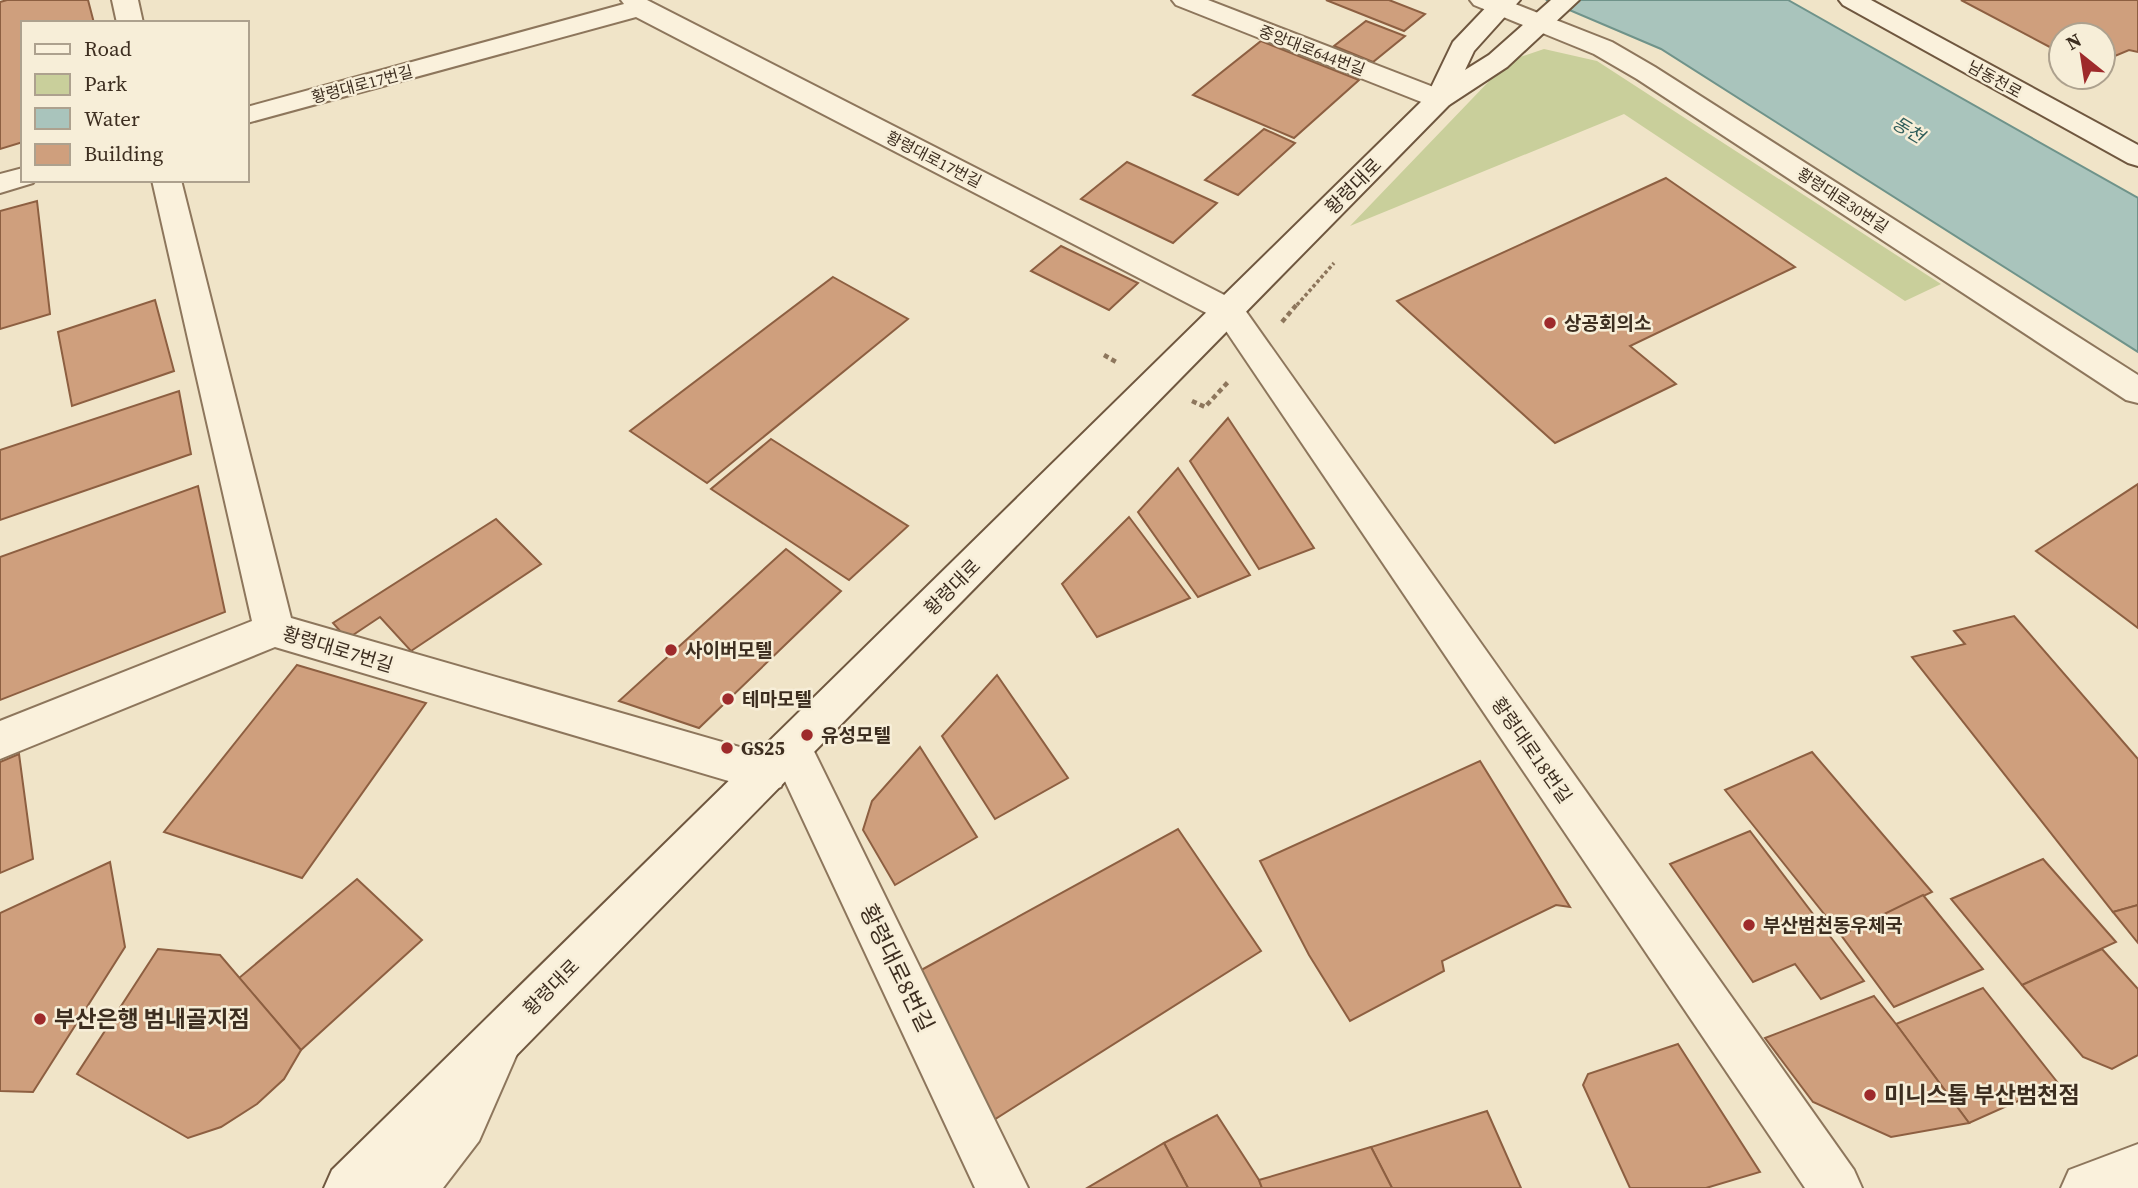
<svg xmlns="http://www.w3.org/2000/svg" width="2138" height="1188" viewBox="0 0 2138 1188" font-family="'Source Serif 4','Noto Sans KR',serif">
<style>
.green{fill:#c9cf9b}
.water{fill:#a9c4bc;stroke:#6f938a;stroke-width:2}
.building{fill:#cf9f7d;stroke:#8d5f41;stroke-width:2}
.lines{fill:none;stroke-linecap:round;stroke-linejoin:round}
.minor-casing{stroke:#8d765c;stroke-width:4}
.tertiary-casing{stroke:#8d765c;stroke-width:4}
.secondary-casing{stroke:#6f573f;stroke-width:4}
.path-far1{stroke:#8d765c;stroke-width:3.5;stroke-dasharray:3.5 2.5;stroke-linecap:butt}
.path{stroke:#8d765c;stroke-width:4.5;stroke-dasharray:5 3.5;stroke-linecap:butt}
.minor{fill:#faf1dc;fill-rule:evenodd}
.tertiary{fill:#faf1dc;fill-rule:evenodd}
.secondary{fill:#faf1dc;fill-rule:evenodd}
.poi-dot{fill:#9e2a2b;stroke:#f7eed8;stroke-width:2.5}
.labels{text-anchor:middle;stroke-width:5;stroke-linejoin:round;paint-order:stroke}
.far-street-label{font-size:16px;fill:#3d2e20;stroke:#f7eed8}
.far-water-label{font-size:18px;font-style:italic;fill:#2f5d5a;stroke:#f7eed8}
.street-label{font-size:19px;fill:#3d2e20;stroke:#f7eed8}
.poi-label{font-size:19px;font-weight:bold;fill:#3d2e20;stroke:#f7eed8;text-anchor:start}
.near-street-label{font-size:23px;fill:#3d2e20;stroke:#f7eed8}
.near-poi-label{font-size:23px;font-weight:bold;fill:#3d2e20;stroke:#f7eed8;text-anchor:start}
</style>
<rect width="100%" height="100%" fill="#f0e4c8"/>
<polygon class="green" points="1544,49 1597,61 1941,284 1905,301 1624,114 1350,226 1494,76 1517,58"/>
<polygon class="water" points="1546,0 1788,0 2138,198 2138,352 1661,49"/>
<g class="building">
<polygon points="7,0 88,0 94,23 23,23 23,142 0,149 0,2"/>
<polygon points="1326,0 1389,0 1425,14 1404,31"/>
<polygon points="1961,0 2138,0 2138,52 2129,50 2103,61 2103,35 2061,35 2061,53"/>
<polygon points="1366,21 1405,36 1373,62 1334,46"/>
<polygon points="1261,41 1359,80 1294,138 1193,95"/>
<polygon points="1264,129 1295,143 1238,195 1205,180"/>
<polygon points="1127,162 1217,203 1173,243 1081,199"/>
<polygon points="1666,178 1795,267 1630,346 1676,384 1555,443 1397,301"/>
<polygon points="37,201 50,314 0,329 0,211"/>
<polygon points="1061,246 1138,283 1109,310 1031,271"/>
<polygon points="833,277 908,319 707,483 630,431"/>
<polygon points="155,300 174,371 72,406 58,332"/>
<polygon points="179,391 191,454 0,520 0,450"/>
<polygon points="1228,418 1314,548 1259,569 1190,461"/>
<polygon points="771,439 908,526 849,580 711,489"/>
<polygon points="1178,468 1250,575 1198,597 1138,512"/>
<polygon points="2138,484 2138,628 2036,551"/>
<polygon points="198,486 225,612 0,700 0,557"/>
<polygon points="1129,517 1190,598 1097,637 1062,584"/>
<polygon points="496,519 541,564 411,651 380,617 347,639 333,623"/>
<polygon points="786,549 841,591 699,728 619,701"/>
<polygon points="2014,616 2138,759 2138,905 2113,912 1912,657 1965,644 1954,631"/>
<polygon points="297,665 426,703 302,878 164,832"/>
<polygon points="997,675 1068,778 995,819 942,736"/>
<polygon points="920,747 977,837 895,885 863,830 872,801"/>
<polygon points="1812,752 1932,892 1841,935 1725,790"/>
<polygon points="19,754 33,859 0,873 0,762"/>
<polygon points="1480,761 1570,907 1556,905 1442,961 1444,971 1350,1021 1309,955 1260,861"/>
<polygon points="1178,829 1261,951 989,1123 914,974"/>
<polygon points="1750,831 1864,981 1821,999 1795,964 1753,982 1670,864"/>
<polygon points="2043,859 2116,942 2022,985 1951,899"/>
<polygon points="110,862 125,947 33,1092 0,1091 0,913"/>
<polygon points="357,879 422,940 301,1050 239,978"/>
<polygon points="1923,895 1983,969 1894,1007 1841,935"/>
<polygon points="2138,905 2138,943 2113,912"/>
<polygon points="158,949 220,955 301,1050 284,1079 257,1104 221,1127 188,1138 77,1074"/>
<polygon points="2102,949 2138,989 2138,1055 2112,1069 2083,1057 2022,985"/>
<polygon points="1983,988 2058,1083 1969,1123 1896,1024"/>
<polygon points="1874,996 1896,1024 1969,1123 1891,1137 1813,1102 1765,1038"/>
<polygon points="1678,1044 1760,1172 1706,1188 1630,1188 1583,1085 1588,1074"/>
<polygon points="1487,1111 1521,1188 1392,1188 1371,1147"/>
<polygon points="1217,1115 1259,1180 1262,1188 1188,1188 1164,1143"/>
<polygon points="1164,1143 1188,1188 1087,1188"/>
<polygon points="1371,1147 1392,1188 1262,1188 1259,1180"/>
</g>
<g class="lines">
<defs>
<g id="minor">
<polygon points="112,0 138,0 143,23 117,23"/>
<polygon points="621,0 647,0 1240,303 1245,311 1240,319 1229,322 1218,319 636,17 247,123 247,107 624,4"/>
<polygon points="1172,0 1208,0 1449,93 1453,99 1449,105 1439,107 1429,105 1176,5"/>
<polygon points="23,168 23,180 35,180 33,183 0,193 0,174"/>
<polygon points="152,180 181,180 291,618 774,757 770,748 776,735 791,729 806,735 1028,1188 975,1188 784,779 781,787 766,792 275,647 0,759 0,721 252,621"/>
</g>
<g id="tertiary">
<polygon points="1470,0 1505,0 1612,42 1655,67 2138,375 2138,403 2126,400 1637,79 1594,54 1474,5"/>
<polygon points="1229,300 1240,303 1854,1170 1862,1188 1805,1188 1218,319 1213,311 1218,303"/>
<polygon points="493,1030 510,1037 517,1054 479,1141 443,1188 384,1188 392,1170 443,1105 476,1037"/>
<polygon points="2138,1144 2138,1188 2061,1188 2069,1170"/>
</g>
<g id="secondary">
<polygon points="1493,0 1520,0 1474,51 1465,70 1489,55 1551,0 1579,0 1507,67 1449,105 386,1188 324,1188 332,1170 1427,96 1453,42"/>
<polygon points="1839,0 1871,0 2138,145 2138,166 2128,163 1843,5"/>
</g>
</defs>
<use href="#minor" class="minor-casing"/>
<use href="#tertiary" class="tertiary-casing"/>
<use href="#secondary" class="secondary-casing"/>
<polyline class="path-far1" points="1297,305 1334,263"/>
<g class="path">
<polyline points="1282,322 1298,303"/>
<polyline points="1104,355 1118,363"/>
<polyline points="1192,401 1205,407 1229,381"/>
</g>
<use href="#minor" class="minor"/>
<use href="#tertiary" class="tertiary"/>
<use href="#secondary" class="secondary"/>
</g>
<g class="poi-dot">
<circle cx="1550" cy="323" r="7"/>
<circle cx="671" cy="650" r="7"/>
<circle cx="728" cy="699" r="7"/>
<circle cx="807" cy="735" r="7"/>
<circle cx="727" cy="748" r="7"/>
<circle cx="1749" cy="925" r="7"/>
<circle cx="40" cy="1019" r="7"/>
<circle cx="1870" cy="1095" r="7"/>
</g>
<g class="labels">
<g class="far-street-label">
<text transform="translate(1312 50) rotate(21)" y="6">중앙대로644번길</text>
<text transform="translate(1995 79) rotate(29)" y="6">남동천로</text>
<text transform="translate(362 84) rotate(-15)" y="6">황령대로17번길</text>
<text transform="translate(934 159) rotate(27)" y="6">황령대로17번길</text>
<text transform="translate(1843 200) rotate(33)" y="6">황령대로30번길</text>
</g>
<g class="far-water-label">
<text transform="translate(1908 130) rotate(31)" y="6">동천</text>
</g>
<g class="street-label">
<text transform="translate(1353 186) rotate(-45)" y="7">황령대로</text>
<text transform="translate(952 587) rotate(-45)" y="7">황령대로</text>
<text transform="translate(338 649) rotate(17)" y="7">황령대로7번길</text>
<text transform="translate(1532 750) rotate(55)" y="7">황령대로18번길</text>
<text transform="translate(551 987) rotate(-45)" y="7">황령대로</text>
</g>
<g class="poi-label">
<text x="1564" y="330">상공회의소</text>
<text x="685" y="657">사이버모텔</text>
<text x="742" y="706">테마모텔</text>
<text x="821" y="742">유성모텔</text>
<text x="741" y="755">GS25</text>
<text x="1763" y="932">부산범천동우체국</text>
</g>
<g class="near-street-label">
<text transform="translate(897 968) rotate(64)" y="8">황령대로8번길</text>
</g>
<g class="near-poi-label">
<text x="54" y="1027">부산은행 범내골지점</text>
<text x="1884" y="1103">미니스톱 부산범천점</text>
</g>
</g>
<rect x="21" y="21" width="228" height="161" fill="#f7eed8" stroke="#ada18e" stroke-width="2"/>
<rect x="35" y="44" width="35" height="10" fill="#faf1dc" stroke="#ada18e" stroke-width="2"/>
<text x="84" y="56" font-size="21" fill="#3d2e20">Road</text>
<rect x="35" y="74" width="35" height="21" fill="#c9cf9b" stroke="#ada18e" stroke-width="2"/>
<text x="84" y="91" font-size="21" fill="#3d2e20">Park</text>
<rect x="35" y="108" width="35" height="21" fill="#a9c4bc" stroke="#ada18e" stroke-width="2"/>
<text x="84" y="126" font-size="21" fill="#3d2e20">Water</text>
<rect x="35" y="144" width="35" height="21" fill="#cf9f7d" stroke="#ada18e" stroke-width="2"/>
<text x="84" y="161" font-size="21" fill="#3d2e20">Building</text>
<g transform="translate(2082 56) rotate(330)"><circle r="33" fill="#f7eed8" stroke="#ada18e" stroke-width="2"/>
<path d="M0-5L12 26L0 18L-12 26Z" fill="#9e2a2b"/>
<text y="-10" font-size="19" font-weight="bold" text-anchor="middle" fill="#3d2e20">N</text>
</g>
</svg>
